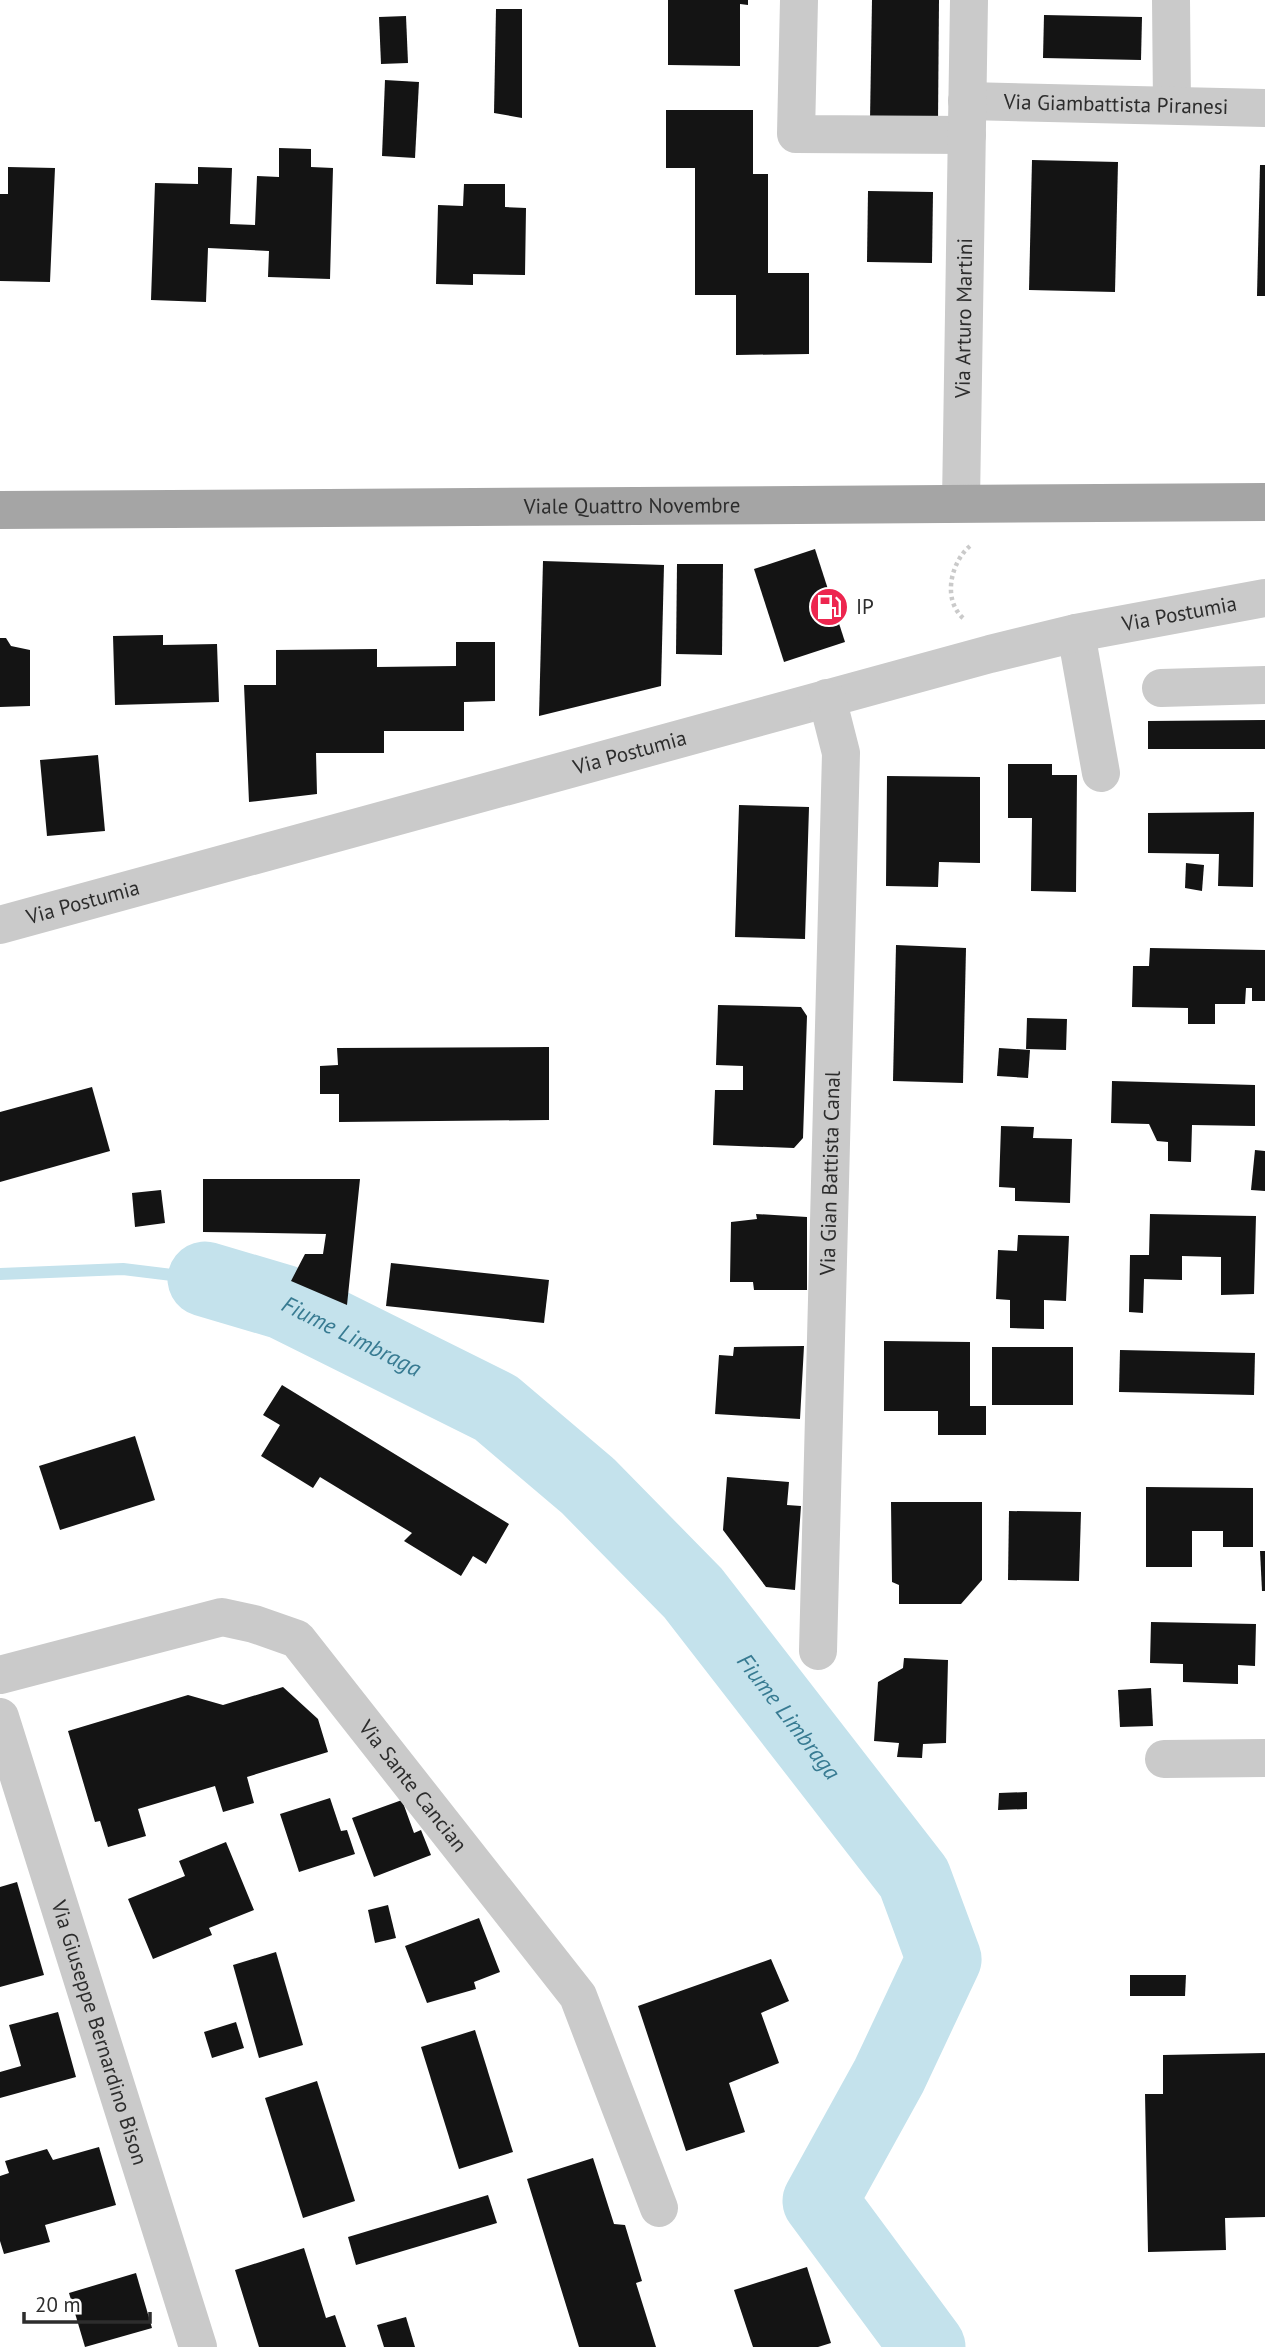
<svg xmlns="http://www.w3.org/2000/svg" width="1265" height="2347" viewBox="0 0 1265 2347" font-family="'PT Sans',sans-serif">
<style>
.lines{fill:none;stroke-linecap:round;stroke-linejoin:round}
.stream{stroke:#c4e2ec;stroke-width:12}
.river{stroke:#c4e2ec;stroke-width:75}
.building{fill:#141414}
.path{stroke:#cacaca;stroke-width:4.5;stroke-dasharray:3.5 3.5;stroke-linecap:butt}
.minor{stroke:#cacaca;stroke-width:38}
.major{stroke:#a5a5a5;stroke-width:38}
.labels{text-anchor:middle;stroke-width:7;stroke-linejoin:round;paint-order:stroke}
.street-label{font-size:21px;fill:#2d2d2d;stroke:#fff}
.poi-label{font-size:21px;fill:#2d2d2d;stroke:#fff;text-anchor:start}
.water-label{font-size:23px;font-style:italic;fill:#387b92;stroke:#fff}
</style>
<rect width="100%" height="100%" fill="#fff"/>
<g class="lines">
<polyline class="stream" points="0,1274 123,1269 205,1279"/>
<path class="river" id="s1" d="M 205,1279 L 283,1302 L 496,1408 L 588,1486 L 693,1593 L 914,1878 L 944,1959 L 889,2076 L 820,2201 L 928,2347"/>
</g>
<g class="building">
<polygon points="668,0 748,0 748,5 740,4 740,66 668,65"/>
<polygon points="872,0 939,0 938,121 870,120"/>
<polygon points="496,9 522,9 522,118 494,113"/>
<polygon points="1044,15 1142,17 1141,60 1043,58"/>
<polygon points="406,16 408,63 381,64 379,17"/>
<polygon points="385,80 419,82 415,158 382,156"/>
<polygon points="666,110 753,110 753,174 768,174 768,273 809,273 809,354 736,355 736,295 695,295 695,168 666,168"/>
<polygon points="279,148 311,149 311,167 333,168 330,279 268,277 269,251 208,248 206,302 151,300 155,183 198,184 198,167 232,168 230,224 255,225 257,176 279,177"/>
<polygon points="1032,160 1118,162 1115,292 1029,290"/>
<polygon points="1260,165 1265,165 1265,296 1257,296"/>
<polygon points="8,167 55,168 50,282 0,281 0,194 8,194"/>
<polygon points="464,184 505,184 505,207 526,208 525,275 473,274 473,285 436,284 438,205 463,206"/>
<polygon points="868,191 933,192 932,263 867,262"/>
<polygon points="815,549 845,642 784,662 754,569"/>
<polygon points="543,561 664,565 661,686 539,716"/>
<polygon points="677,564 723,564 722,655 676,654"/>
<polygon points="163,635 163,645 217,644 219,702 115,705 113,636"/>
<polygon points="0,638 6,638 11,646 30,650 30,706 0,707"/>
<polygon points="456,642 495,642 495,701 464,702 464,731 384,731 384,753 316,753 317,794 249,802 244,685 276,685 276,650 377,649 377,667 456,666"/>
<polygon points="1265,720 1265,749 1148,749 1148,721"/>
<polygon points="98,755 105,831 47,836 40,760"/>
<polygon points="1008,764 1052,764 1052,775 1077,775 1076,892 1031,891 1032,818 1008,818"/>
<polygon points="887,776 980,777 980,863 939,862 938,887 886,886"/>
<polygon points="739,805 809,807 805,939 735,937"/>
<polygon points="1254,812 1253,887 1218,886 1219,854 1148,853 1148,813"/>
<polygon points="1186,863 1204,865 1202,891 1185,888"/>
<polygon points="896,945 966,948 963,1083 893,1081"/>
<polygon points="1150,948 1265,950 1265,1001 1252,1001 1252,988 1246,988 1245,1004 1215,1004 1215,1024 1188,1024 1188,1008 1132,1007 1133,966 1149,966"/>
<polygon points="718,1005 801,1007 807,1016 803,1138 794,1148 713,1145 715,1090 743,1090 743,1066 716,1065"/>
<polygon points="1027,1018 1067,1019 1066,1050 1026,1049"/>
<polygon points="549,1047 549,1120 339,1122 339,1094 320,1094 320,1066 338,1065 337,1048"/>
<polygon points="999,1048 1030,1050 1028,1078 997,1076"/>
<polygon points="1112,1081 1255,1085 1255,1126 1192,1125 1191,1162 1168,1161 1168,1142 1157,1141 1149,1124 1111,1123"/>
<polygon points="92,1087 110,1151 0,1182 0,1112"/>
<polygon points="1001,1126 1034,1127 1033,1138 1072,1139 1070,1203 1015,1201 1015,1188 999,1187"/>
<polygon points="1255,1150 1265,1151 1265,1191 1251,1190"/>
<polygon points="203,1179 360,1179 347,1305 291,1281 305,1254 323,1254 326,1234 203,1232"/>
<polygon points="161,1190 165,1223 135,1227 132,1193"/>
<polygon points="756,1214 807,1217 807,1290 754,1290 753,1282 730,1282 731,1222 757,1219"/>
<polygon points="1150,1214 1256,1216 1254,1294 1221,1295 1221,1257 1182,1256 1182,1280 1144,1279 1143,1313 1129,1312 1130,1255 1149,1255"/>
<polygon points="1018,1235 1069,1236 1066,1301 1044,1300 1044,1329 1010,1328 1010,1300 996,1299 998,1250 1017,1251"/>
<polygon points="391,1263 549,1280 544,1323 386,1306"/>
<polygon points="884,1341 970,1342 970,1406 986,1406 986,1435 938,1435 938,1411 884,1411"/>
<polygon points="804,1346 800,1419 715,1414 719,1355 733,1356 734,1347"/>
<rect x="992" y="1347" width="81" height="58"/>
<polygon points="1120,1350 1255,1353 1254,1395 1119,1392"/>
<polygon points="282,1385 509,1524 486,1564 473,1556 461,1576 404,1541 412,1533 320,1477 313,1488 261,1456 280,1425 263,1415"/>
<polygon points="135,1436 155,1500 60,1530 39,1466"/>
<polygon points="727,1477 789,1482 787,1505 801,1506 795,1590 766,1587 723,1530"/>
<polygon points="1146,1487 1253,1488 1253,1547 1223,1547 1223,1531 1192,1531 1192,1567 1146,1567"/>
<polygon points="891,1502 982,1502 982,1580 961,1604 899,1604 899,1585 892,1582"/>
<polygon points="1009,1511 1081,1512 1079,1581 1008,1580"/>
<polygon points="1260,1551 1265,1551 1265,1591 1262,1591"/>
<polygon points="1151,1622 1256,1624 1255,1666 1238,1665 1238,1684 1183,1682 1183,1664 1150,1663"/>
<polygon points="904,1658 948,1660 946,1743 923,1744 922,1758 897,1757 899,1743 874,1741 878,1682 903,1668"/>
<polygon points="283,1687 318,1719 328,1752 247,1777 254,1803 223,1812 215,1786 138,1809 146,1836 108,1847 100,1821 95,1822 68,1731 188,1695 223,1705"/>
<polygon points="1151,1688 1153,1726 1120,1727 1118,1690"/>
<polygon points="1027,1792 1027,1809 998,1810 999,1793"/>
<polygon points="330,1798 341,1831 347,1830 355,1854 299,1872 280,1814"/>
<polygon points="402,1800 414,1833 421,1830 431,1855 374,1877 352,1818"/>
<polygon points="226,1842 254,1910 209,1928 212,1935 153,1959 128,1899 185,1876 179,1861"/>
<polygon points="17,1882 44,1975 0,1987 0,1887"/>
<polygon points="388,1905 396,1938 375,1943 368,1910"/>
<polygon points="479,1918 500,1972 474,1982 476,1989 427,2003 405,1946"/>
<polygon points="276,1952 303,2045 259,2058 233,1965"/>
<polygon points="771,1959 789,2001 761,2013 779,2063 729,2083 745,2132 686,2151 638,2006"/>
<polygon points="1130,1975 1186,1975 1185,1996 1130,1996"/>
<polygon points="58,2012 76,2077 0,2098 0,2072 21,2066 9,2025"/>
<polygon points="236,2022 244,2048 212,2058 204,2032"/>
<polygon points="475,2030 513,2152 459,2169 421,2047"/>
<polygon points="1265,2053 1265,2217 1225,2218 1226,2250 1148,2252 1145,2094 1163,2094 1163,2055"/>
<polygon points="317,2081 355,2201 303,2218 265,2098"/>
<polygon points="99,2147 116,2205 45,2225 50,2242 4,2254 0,2241 0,2176 9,2173 5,2161 47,2149 53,2160"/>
<polygon points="593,2158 614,2224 625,2225 642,2281 636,2283 656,2347 579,2347 527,2179"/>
<polygon points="488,2195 497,2223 356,2265 348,2237"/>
<polygon points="304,2248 326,2318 335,2315 346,2347 259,2347 235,2270"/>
<polygon points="807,2267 831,2343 818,2347 753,2347 734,2290"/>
<polygon points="136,2273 152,2328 85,2347 69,2293"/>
<polygon points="406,2317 415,2347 384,2347 377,2325"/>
</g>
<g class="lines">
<path class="path" d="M 963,618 C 942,599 951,562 970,546"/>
<g class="minor">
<polyline points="799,0 796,134 967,135"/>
<polyline points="1171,0 1172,105"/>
<path id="s2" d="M 967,101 L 1265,108"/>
<path id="s3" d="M 961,502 L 969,0"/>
<polyline points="1076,633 1101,773"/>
<polyline points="1161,688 1265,685"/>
<path id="s4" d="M 0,925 L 990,654 L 1076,633 L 1265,598"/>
<path id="s5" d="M 818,1651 L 841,753 L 827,698"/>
<path id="s6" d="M 0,1675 L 222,1617 L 254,1624 L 297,1639 L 578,1996 L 659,2208"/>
<path id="s7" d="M 0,1717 L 198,2347"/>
<polyline points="1164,1759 1265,1758"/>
</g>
<path class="major" id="s8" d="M 0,510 L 1265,502"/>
</g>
<defs>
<symbol id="fuel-disc" viewBox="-11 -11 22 22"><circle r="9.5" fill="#ed264f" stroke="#fff"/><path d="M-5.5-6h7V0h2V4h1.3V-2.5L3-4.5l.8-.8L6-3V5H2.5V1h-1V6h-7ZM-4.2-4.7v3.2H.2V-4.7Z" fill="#fff"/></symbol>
</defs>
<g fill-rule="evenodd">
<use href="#fuel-disc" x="807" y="585" width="44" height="44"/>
</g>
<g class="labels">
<g class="street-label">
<text dy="7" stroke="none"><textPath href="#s2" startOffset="149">Via Giambattista Piranesi</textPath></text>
<text dy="7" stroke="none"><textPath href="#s3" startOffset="184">Via Arturo Martini</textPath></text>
<text dy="7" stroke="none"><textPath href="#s8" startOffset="632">Viale Quattro Novembre</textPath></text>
<text dy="7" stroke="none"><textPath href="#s4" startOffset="1220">Via Postumia</textPath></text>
<text dy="7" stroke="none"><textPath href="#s4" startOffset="653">Via Postumia</textPath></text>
<text dy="7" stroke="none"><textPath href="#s4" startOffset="86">Via Postumia</textPath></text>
<text dy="7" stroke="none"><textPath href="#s5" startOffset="478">Via Gian Battista Canal</textPath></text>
<text dy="7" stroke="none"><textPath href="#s6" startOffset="495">Via Sante Cancian</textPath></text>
<text dy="7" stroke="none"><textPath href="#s7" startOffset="331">Via Giuseppe Bernardino Bison</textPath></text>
</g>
<g class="poi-label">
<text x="856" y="614">IP</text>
</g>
<g class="water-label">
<text dy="8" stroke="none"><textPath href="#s1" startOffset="158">Fiume Limbraga</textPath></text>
<text dy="8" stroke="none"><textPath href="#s1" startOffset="746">Fiume Limbraga</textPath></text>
</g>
</g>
<path d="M24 2312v10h126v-10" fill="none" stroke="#2d2d2d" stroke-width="3.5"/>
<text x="35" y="2312" font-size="21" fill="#2d2d2d" stroke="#ffffff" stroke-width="5" paint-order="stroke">20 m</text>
</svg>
